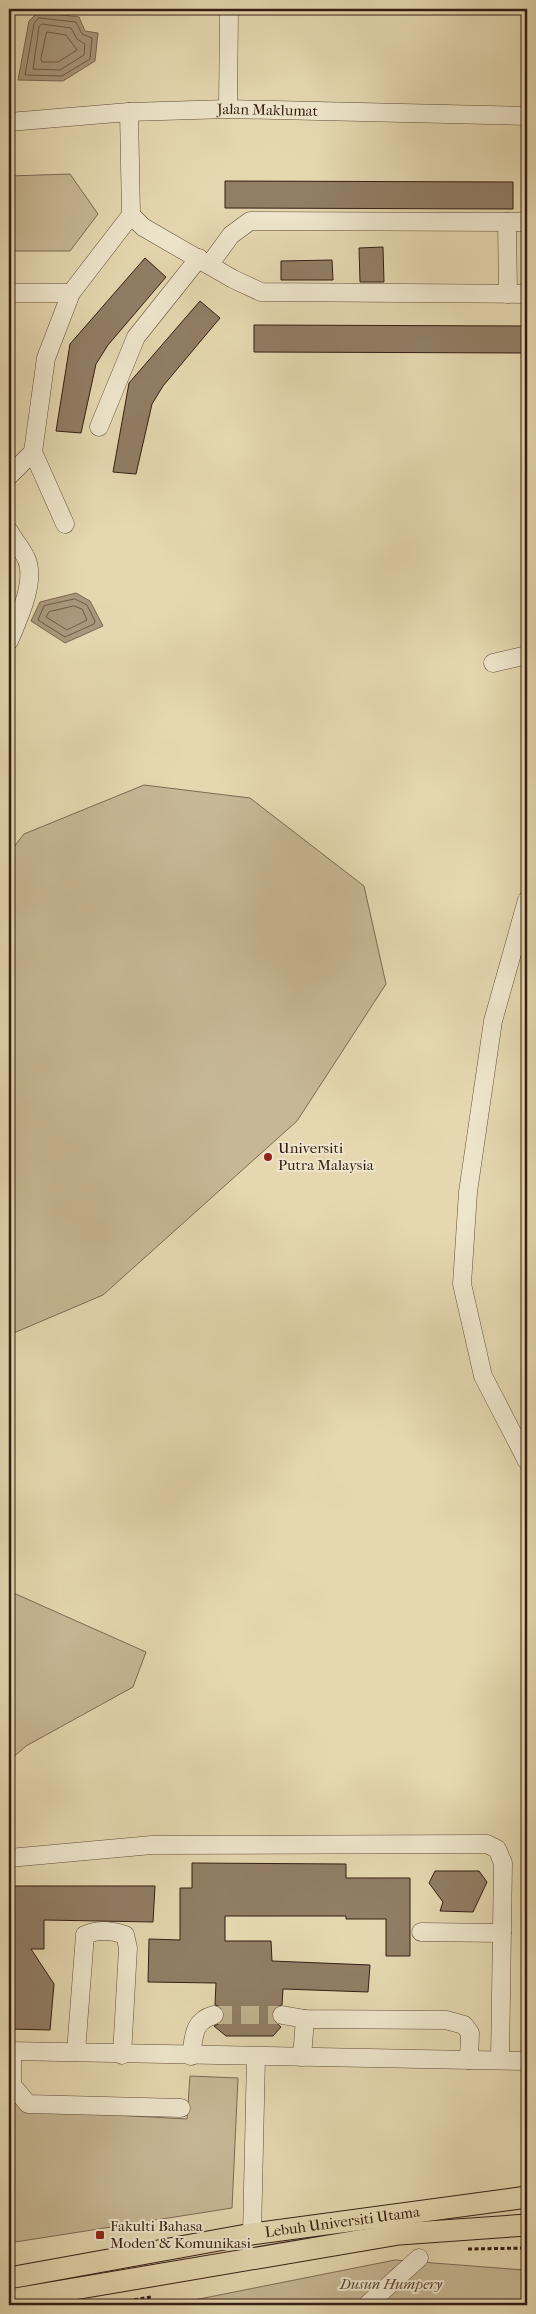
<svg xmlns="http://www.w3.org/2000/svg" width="536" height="2314" viewBox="0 0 536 2314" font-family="'IM FELL French Canon',serif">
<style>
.green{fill:#c7b895;stroke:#7e6a54}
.water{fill:#a9987b;stroke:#7b6751}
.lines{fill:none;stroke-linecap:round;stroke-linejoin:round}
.shore{stroke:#6f5a47;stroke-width:1}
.building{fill:#917e65;stroke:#351d13}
.minor-tunnel{stroke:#c2b391;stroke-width:18;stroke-dasharray:18 9;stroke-linecap:butt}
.minor-casing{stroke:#614c3a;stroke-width:19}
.major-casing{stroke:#351d13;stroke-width:23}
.path{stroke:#351d13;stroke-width:3;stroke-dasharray:4 2.5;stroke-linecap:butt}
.minor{stroke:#eee6cc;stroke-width:18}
.major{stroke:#e5d8b0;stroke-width:21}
.poi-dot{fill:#8f2418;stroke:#eee6cc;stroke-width:2}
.labels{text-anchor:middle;stroke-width:4;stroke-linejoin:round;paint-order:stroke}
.street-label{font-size:15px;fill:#351d13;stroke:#eee6cc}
.poi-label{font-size:15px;fill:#351d13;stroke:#eee6cc;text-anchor:start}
.park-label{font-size:15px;font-style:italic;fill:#5a4434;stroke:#eee6cc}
</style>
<rect width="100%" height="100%" fill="#e5d8b0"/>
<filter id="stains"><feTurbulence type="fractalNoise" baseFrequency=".004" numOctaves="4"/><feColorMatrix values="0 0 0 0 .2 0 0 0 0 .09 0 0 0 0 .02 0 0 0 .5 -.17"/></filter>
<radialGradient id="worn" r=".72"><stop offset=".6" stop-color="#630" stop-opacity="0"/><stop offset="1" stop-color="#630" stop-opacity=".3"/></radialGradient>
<g class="green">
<polygon points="70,174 98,214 70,251 9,251 9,176"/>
<polygon points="144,785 250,798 364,886 386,984 297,1121 103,1295 9,1335 9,853 24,834"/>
<polygon points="9,1591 146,1652 133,1687 26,1746 9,1761"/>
<polygon points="190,2076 238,2078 232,2208 9,2243 9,2095 22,2110 187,2119"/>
<polygon points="395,2260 524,2270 527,2268 527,2305 169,2305"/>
</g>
<g class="water">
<polygon points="38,12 79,17 85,31 98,33 95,61 63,81 18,80 29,21"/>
<polygon points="76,593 90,601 103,626 65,643 31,621 40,602"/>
</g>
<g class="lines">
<g class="shore">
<polygon points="39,18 76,22 82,34 92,38 90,59 62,76 25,75 34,24"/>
<polygon points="42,24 71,28 77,39 85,44 84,55 60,70 33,69 39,27"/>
<polygon points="47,32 66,35 77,50 58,62 42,62 41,59"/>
<polygon points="75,599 87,605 95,621 94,624 65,637 38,620 44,606"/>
<polygon points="74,606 82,609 87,620 67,630 46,617 49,612"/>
</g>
</g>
<g class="building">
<polygon points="225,181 513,182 513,209 225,208"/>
<polygon points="383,247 384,282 360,282 359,248"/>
<polygon points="145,258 166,277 108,345 96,364 81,433 56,431 70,344"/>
<polygon points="332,260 333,280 281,280 281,261"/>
<polygon points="200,301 220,318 163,386 152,404 136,474 113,472 129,383"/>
<polygon points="254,325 527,326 527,353 254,352"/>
<polygon points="192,1863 346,1864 346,1878 410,1878 410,1956 386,1956 386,1919 346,1919 346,1916 225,1916 225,1941 271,1941 272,1961 370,1965 368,1992 283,1989 282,2005 274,2008 272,2014 272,2019 281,2027 273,2036 226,2036 214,2026 222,2022 225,2016 221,2007 215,2005 216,1983 148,1982 149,1939 180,1940 180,1888 192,1888"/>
<polygon points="435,1871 479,1871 487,1882 473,1912 440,1911 443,1902 429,1883"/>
<polygon points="9,1886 155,1886 153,1922 44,1920 44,1949 31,1949 54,1984 50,2030 9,2029"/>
</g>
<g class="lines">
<polyline class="minor-tunnel" points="214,2015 282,2015"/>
<defs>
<g id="minor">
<polyline points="228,109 229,9"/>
<path id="s1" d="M 9,122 L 129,112 L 228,109 L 527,116"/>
<polyline points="131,215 143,227 233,279 261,292 527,294"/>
<polyline points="507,222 508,294"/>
<polyline points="209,265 231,235 250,221 527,222"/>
<polyline points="9,293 71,293"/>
<polyline points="99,427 136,337 199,258"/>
<polyline points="9,476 33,452"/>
<polyline points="65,524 33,452 46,358 71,293 131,215 129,112"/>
<path d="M 9,531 C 14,540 22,549 26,558 C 37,580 18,620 9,641"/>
<polyline points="493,663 527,655"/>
<polyline points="527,900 493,1021 468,1192 462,1284 483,1376 527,1461"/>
<polyline points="9,1858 152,1845 487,1844 497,1849 503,1863 500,2060"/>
<polyline points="421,1932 502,1933"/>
<polyline points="282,2015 305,2019 446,2020 464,2025 470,2033 469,2060"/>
<polyline points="9,2051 527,2061"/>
<polyline points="12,2051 12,2085 28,2104 181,2108"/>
<path d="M 76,2052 L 85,1935 C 98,1929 111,1930 125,1935 L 128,1948 L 122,2055"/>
<path d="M 191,2056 C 194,2036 193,2021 214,2015"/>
<polyline points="302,2057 305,2019"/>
<polyline points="252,2234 256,2057"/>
<polyline points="367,2305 419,2258"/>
</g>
<g id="major">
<path id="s2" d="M 9,2278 L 252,2234 L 527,2197"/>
<polyline points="9,2300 399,2234 527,2225"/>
</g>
</defs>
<use href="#minor" class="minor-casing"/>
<use href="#major" class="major-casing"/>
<g class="path">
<polyline points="468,2249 527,2248"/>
<polyline points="102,2305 151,2297"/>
</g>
<use href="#minor" class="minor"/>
<use href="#major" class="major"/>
</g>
<g class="poi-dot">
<circle cx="268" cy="1157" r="5"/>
<rect x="95" y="2230" width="10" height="10" rx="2.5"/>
</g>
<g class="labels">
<g class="street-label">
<text dy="5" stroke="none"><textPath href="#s1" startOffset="259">Jalan Maklumat</textPath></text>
<text dy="5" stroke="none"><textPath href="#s2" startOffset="338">Lebuh Universiti Utama</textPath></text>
</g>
<g class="poi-label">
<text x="278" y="1153">Universiti<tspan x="278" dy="17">Putra Malaysia</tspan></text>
<text x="110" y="2231">Fakulti Bahasa<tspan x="110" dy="17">Moden &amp; Komunikasi</tspan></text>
</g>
<g class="park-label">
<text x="391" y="2289">Dusun Humpery</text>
</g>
</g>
<rect width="536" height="2314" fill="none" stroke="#e5d8b0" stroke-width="30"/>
<rect x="10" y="10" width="516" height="2294" fill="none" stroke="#351d13" stroke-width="2.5"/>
<rect x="15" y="15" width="506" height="2284" fill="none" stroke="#351d13"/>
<rect width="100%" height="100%" filter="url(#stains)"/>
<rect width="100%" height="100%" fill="url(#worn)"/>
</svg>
